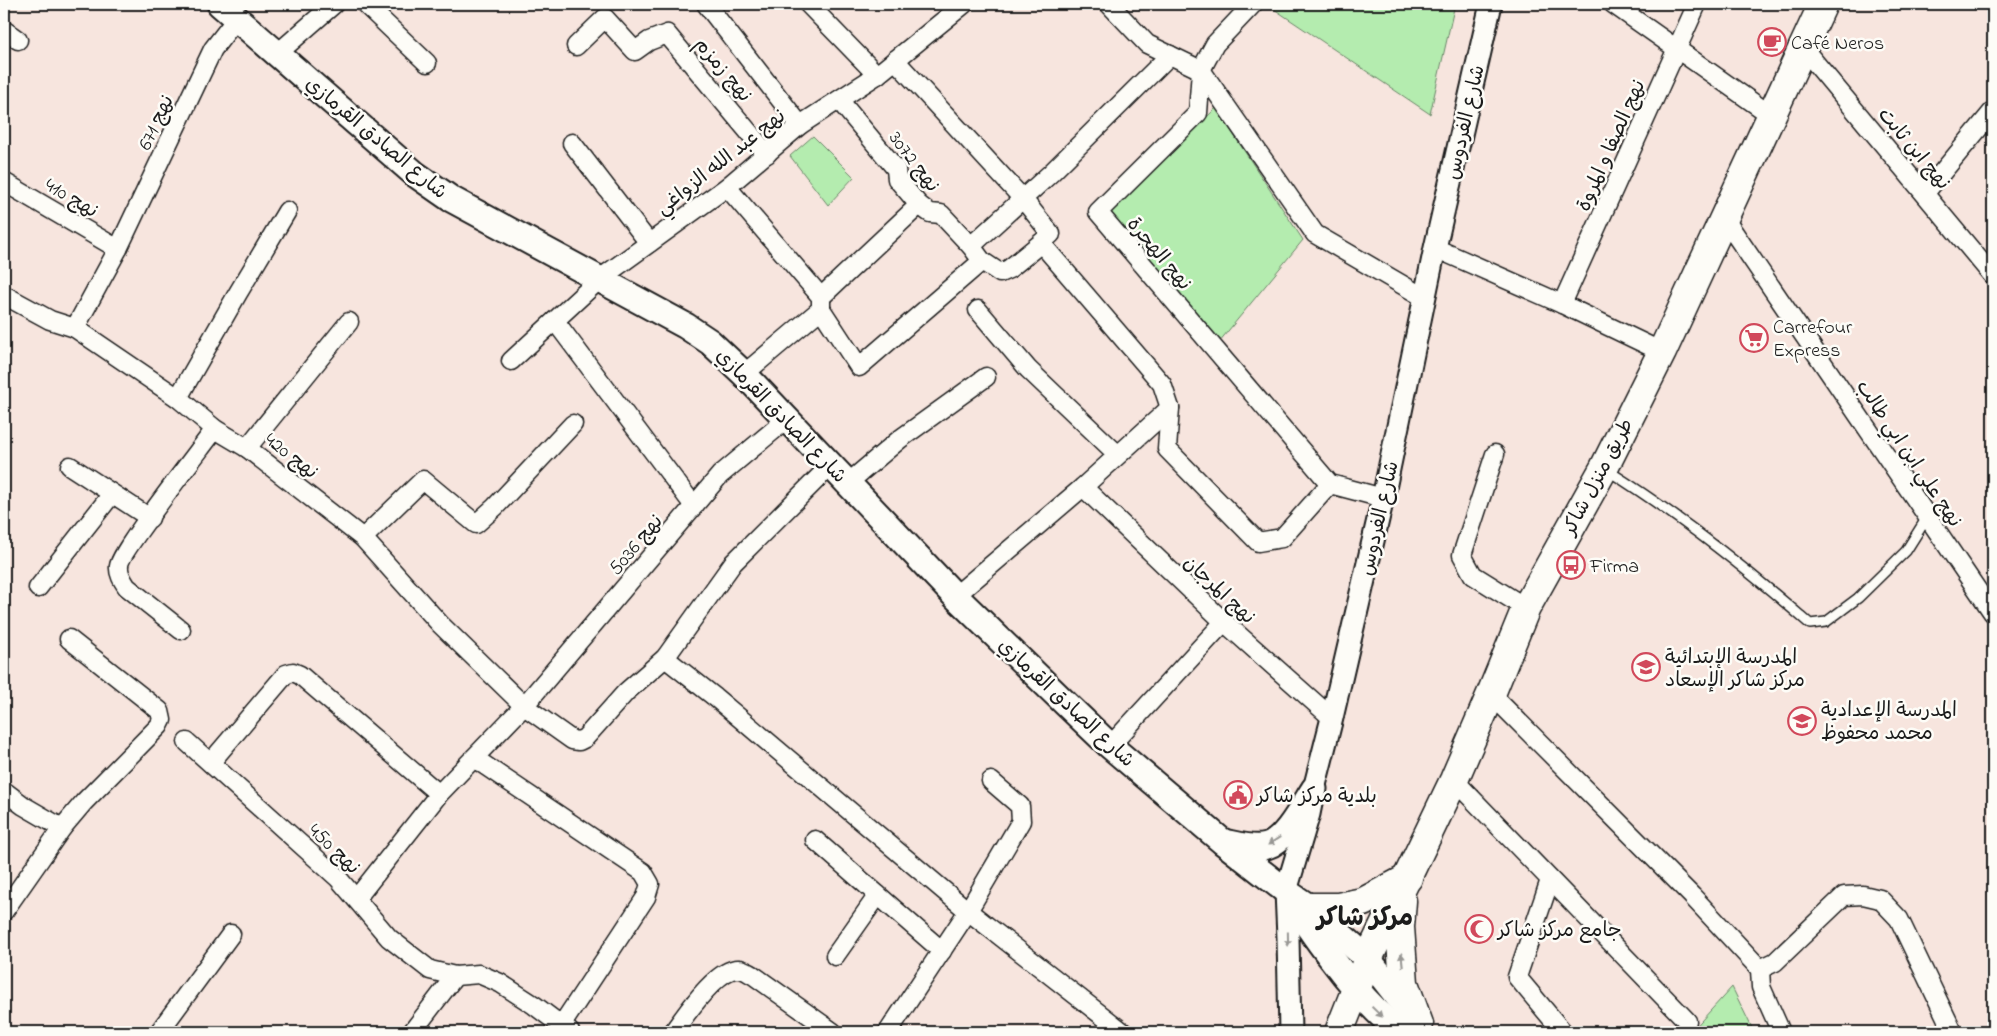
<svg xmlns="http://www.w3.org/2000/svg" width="1997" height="1036" viewBox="0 0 1997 1036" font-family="'Indie Flower','Playpen Sans Arabic',sans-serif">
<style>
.grass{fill:#b4ecaf;stroke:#688466}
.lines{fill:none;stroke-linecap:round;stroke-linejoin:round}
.service-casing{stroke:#1c1c1c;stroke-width:12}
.minor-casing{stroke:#1c1c1c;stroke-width:21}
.tertiary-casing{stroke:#1c1c1c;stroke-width:25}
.secondary-casing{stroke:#1c1c1c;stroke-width:29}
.primary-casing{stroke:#1c1c1c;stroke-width:31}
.service{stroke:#fdfcf7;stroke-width:9}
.minor{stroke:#fdfcf7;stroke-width:18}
.tertiary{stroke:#fdfcf7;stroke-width:21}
.secondary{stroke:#fdfcf7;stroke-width:25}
.primary{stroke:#fdfcf7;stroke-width:28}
.oneway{fill:#989794}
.labels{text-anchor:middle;stroke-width:5;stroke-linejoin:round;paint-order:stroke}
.poi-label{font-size:20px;fill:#1c1c1c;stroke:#fdfcf7;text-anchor:start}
.street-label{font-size:20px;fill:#1c1c1c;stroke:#fdfcf7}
.district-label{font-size:25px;font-weight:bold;fill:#1c1c1c;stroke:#fdfcf7}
</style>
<rect width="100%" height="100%" fill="#f7e5de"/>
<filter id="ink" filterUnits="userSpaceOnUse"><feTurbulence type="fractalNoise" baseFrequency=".02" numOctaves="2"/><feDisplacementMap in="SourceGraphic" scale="10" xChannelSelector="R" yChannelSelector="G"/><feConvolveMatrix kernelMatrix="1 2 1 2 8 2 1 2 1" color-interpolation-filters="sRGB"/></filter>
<g filter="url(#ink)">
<g class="grass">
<polygon points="1279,4 1455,4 1430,114 1274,9"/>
<polygon points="1216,108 1303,240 1219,342 1109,213"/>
<polygon points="813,136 854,177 828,205 790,156"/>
<polygon points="1732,987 1754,1032 1691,1032"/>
</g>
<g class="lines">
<defs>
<path id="service" d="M 1607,470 C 1677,514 1747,569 1810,624 L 1826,622 L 1858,598 L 1906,551 L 1928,516"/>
<g id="minor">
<polyline points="365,4 427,63"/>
<polyline points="706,4 800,125"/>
<polyline points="808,4 877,75"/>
<polyline points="1109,4 1147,44 1201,70 1315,234 1425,298"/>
<polyline points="1253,4 1215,44 1201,70 1198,113 1098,212 1330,484 1383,498"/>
<polyline points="1613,4 1772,116"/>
<polyline points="237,18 213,49 118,249 75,328 178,398 215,429 247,448 363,538 440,624 524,706 572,740 579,741 585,738 626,692 665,658 733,563 831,465"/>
<polyline points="4,30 18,40"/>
<polyline points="576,46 605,18 635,51 649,41 667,34 767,154"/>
<polyline points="1803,48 1993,276"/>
<polyline points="278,53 334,4"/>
<polyline points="895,60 1023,199 1051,234 1041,243"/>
<polyline points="839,100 896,169 897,179 919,205 930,213 941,214 971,246 982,261 1000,273 1009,269 1041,243 1162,384 1170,408 1167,449 1258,542 1282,538 1330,484"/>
<polyline points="572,143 649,243"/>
<polyline points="4,182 118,249"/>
<polyline points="727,187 821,297 821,309 744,374"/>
<polyline points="1925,193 1993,111"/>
<polyline points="1724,218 1993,613"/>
<polyline points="971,246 1051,173 1170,55"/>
<polyline points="1435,248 1562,304 1662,352"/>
<polyline points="4,295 50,320 75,328"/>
<polyline points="821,297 919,205"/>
<polyline points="1562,304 1697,4"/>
<polyline points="821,309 859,367 982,261"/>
<polyline points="978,310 1028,369 1117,454"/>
<polyline points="555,321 694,506"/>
<polyline points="511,361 601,278 727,187 800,125 877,75 964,4"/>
<polyline points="178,398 238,293 287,211"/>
<polyline points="247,448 349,322"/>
<polyline points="1495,454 1462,555 1473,575 1526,608"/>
<polyline points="70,466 150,518"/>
<polyline points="848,483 900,439 986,377"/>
<polyline points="1083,487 1224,622 1332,718"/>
<polyline points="363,538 423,480 476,524 495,507 573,424"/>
<polyline points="38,588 112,494"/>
<polyline points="955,596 1083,487 1170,408"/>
<path d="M 181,630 L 127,587 C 123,581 118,574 119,566 C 119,553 202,447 215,429"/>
<polyline points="665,658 716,698 968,911 1123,1032"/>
<polyline points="1491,694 1692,896 1760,969 1761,987 1781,1032"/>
<polyline points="187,742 338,878 389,938 430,970 455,976 479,974 500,983 534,1005 570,1032"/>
<polyline points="1110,746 1224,622"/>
<polyline points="474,758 643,872 650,884 646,897 561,1026"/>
<polyline points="211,762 286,674 293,672 300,675 439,794"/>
<polyline points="1454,780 1687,1021"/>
<polyline points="4,791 24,806 62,828 84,802 159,726 162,720 160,711 69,639"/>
<polyline points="815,840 942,951"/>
<polyline points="1550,880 1517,977 1563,1032"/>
<polyline points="356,899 439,794 524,706 720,475 787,419"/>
<polyline points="4,911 62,828"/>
<polyline points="835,956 878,895"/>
<polyline points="1760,969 1775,962 1844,896 1863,895 1880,899 1899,919 1953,1032"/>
<polyline points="159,1032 231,934"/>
<polyline points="412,1032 455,976"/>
<path d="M 673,1032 C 685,1016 717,967 739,969 C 744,969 749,973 753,975 L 833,1032"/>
<polyline points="888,1032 968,911 1021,821 1020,806 991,781"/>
</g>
<polyline id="tertiary" points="1290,1032 1288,938 1286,891 1309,814 1314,789 1332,718 1383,498 1435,248 1491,4"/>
<g id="secondary">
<polyline points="220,4 415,174 451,199 686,326 710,342 744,374 955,596 1064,702 1110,746 1223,842 1291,895 1309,907 1368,959 1413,1016"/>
<path d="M 1224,842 C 1238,845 1254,850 1267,846 C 1286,840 1303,806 1314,789"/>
<path d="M 1295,904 C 1305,924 1318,941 1332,959 C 1353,987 1373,1010 1400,1032"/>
</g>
<g id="primary">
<polyline points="1402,901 1400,927 1404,983 1419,1024"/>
<polyline points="1309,907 1338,907 1363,902 1408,878"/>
<polyline points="1339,1032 1368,959 1454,780 1491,694 1526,608 1604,468 1662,352 1823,4"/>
</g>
</defs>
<use href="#service" class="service-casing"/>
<use href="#minor" class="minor-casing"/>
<use href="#tertiary" class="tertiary-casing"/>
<use href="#secondary" class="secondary-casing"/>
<use href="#primary" class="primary-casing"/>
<use href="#service" class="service"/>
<use href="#minor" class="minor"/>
<use href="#tertiary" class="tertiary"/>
<use href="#secondary" class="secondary"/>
<use href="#primary" class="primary"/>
</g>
<defs><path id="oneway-solid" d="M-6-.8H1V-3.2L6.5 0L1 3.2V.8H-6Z" transform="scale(1.25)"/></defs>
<g class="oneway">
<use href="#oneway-solid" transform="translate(1274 841) rotate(147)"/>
<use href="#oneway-solid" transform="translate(1288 939) rotate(89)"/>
<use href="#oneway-solid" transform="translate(1402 960) rotate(-96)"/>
<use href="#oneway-solid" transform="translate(1377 1012) rotate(44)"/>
</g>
</g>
<defs>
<symbol id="cafe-ring" viewBox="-11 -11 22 22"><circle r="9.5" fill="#fdfcf7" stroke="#d1495b" stroke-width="1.5"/><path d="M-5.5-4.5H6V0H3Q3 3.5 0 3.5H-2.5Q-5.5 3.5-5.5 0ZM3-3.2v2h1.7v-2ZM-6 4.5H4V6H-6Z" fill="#d1495b"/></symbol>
<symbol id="supermarket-ring" viewBox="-11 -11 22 22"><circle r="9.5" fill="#fdfcf7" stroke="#d1495b" stroke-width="1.5"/><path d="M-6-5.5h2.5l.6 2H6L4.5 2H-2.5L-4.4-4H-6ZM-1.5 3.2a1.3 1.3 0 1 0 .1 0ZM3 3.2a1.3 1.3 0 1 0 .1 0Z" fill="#d1495b"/></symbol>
<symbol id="bus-ring" viewBox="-11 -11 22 22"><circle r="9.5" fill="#fdfcf7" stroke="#d1495b" stroke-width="1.5"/><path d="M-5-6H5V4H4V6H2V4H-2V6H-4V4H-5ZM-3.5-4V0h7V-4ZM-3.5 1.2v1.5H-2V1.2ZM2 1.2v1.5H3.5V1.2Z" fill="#d1495b"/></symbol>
<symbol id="school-ring" viewBox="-11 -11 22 22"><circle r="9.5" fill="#fdfcf7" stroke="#d1495b" stroke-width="1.5"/><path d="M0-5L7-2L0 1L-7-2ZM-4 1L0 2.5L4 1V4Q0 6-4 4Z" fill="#d1495b"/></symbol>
<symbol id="civic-ring" viewBox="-11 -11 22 22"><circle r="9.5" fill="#fdfcf7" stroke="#d1495b" stroke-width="1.5"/><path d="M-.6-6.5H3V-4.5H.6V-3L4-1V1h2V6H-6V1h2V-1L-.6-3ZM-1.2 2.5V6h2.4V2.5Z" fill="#d1495b"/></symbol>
<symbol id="mosque-ring" viewBox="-11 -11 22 22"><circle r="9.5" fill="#fdfcf7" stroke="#d1495b" stroke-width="1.5"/><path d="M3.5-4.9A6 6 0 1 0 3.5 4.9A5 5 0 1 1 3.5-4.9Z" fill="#d1495b"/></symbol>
</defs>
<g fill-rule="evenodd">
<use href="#cafe-ring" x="1756" y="26" width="32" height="32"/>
<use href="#supermarket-ring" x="1738" y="322" width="32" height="32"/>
<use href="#bus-ring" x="1555" y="549" width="32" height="32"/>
<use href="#school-ring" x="1630" y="651" width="32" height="32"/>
<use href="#school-ring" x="1786" y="705" width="32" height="32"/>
<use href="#civic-ring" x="1222" y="779" width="32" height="32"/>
<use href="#mosque-ring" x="1463" y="913" width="32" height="32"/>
</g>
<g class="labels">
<g class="poi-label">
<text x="1791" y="49">Café Neros</text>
<text x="1773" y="333">Carrefour<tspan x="1773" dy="23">Express</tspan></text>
<text x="1590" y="572">Firma</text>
<text x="1665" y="663">المدرسة الإبتدائية<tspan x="1665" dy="23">مركز شاكر الإسعاد</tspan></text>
<text x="1821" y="716">المدرسة الإعدادية<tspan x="1821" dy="23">محمد محفوظ</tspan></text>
<text x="1257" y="802">بلدية مركز شاكر</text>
<text x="1498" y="936">جامع مركز شاكر</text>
</g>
<g class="street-label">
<text transform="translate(724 69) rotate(50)" y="7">نهج زمزم</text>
<text transform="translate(155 122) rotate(-65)" y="7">نهج 671</text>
<text transform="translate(1464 122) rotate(-77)" y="7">شارع الفردوس</text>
<text transform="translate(377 137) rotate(40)" y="7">شارع الصادق القرمازي</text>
<text transform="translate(1610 145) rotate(-66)" y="7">نهج الصفا و المروة</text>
<text transform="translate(1915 148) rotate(50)" y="7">نهج ابن ثابت</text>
<text transform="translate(720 161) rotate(-38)" y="7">نهج عبد الله الزواغي</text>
<text transform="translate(915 161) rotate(53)" y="7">نهج 3072</text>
<text transform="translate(72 197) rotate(31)" y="7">نهج 410</text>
<text transform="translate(1160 253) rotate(50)" y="7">نهج الهجرة</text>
<text transform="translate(782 415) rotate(46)" y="7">شارع الصادق القرمازي</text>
<text transform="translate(1910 453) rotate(56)" y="7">نهج علي ابن ابي طالب</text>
<text transform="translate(292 455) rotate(38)" y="7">نهج 420</text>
<text transform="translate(1597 476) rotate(-62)" y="7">طريق منزل شاكر</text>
<text transform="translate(1378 518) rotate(-77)" y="7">شارع الفردوس</text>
<text transform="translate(635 544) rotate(-50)" y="7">نهج 5036</text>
<text transform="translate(1220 589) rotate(43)" y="7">نهج المرجان</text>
<text transform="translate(1067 702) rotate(43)" y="7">شارع الصادق القرمازي</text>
<text transform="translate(335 848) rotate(44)" y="7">نهج 450</text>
</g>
<g class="district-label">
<text x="1365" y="925">مركز شاكر</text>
</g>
</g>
<rect width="1997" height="1036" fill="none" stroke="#fdfcf7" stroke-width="20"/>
<rect x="10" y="10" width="1977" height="1016" fill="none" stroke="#1c1c1c" stroke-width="2" filter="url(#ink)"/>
</svg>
